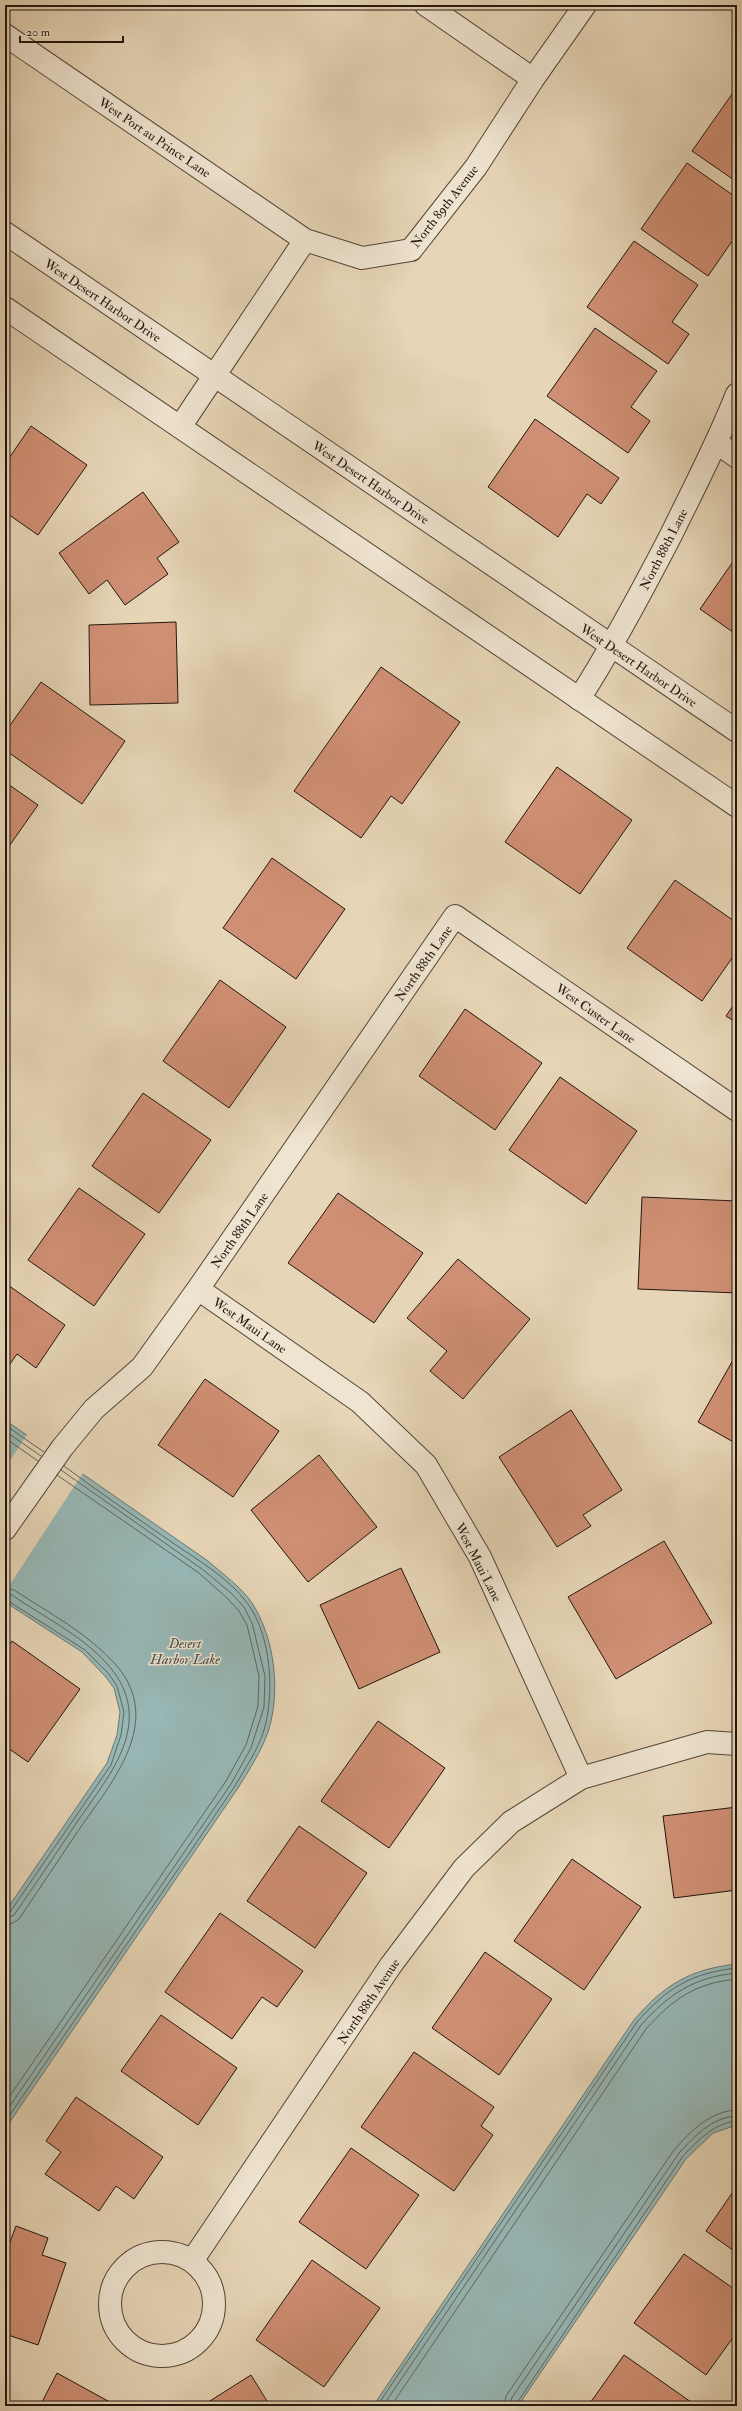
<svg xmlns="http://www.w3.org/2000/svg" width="742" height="2411" font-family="'IM FELL Double Pica',serif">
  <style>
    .water { fill: #97b7b5; stroke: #687773 }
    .pier { fill: #e6d5b6 }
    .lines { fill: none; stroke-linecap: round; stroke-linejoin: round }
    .shore { stroke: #5c6662; stroke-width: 1 }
    .building { fill: #cf8f74; stroke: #22160f }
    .minor-casing { stroke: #534639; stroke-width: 24 }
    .tertiary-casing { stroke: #534639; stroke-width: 24 }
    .minor { stroke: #efe4d0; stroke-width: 22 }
    .tertiary { stroke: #efe4d0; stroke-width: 22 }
    .labels { text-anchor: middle; stroke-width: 3; stroke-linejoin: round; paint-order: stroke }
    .street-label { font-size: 13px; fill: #22160f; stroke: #efe4d0 }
    .water-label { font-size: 14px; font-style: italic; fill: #4b4e49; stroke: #efe4d0 }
  </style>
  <rect width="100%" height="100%" fill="#e6d5b6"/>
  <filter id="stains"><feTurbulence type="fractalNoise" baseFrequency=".005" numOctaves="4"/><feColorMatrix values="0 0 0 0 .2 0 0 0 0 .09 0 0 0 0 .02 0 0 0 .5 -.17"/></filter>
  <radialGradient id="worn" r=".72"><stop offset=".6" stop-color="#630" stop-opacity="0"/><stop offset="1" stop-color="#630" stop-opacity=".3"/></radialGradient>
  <!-- water -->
  <path class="water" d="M5,1420L208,1561C223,1574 241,1587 252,1603C275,1639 281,1692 268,1732C261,1752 249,1770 238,1788L5,2129V1912L107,1763L117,1735L120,1712L114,1688L105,1676L82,1652L5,1602Z
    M737,1964V2125L713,2133L686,2159L518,2406H373L634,2020C664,1985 690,1969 737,1964Z"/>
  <!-- pier -->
  <path class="pier" d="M28,1433L83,1473L5,1592V1468Z"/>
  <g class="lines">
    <!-- shore -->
    <path class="shore" d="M5,1425L44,1452
      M5,1431L41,1456
      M5,1438L38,1461
      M5,1588L14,1590C49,1613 89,1634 116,1665C165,1721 112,1782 80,1828C60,1858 39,1889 19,1919L13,1923L5,1925
      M5,1594L12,1595C45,1618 88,1638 113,1671C155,1727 106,1779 75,1825C55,1855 35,1885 14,1915L5,1919
      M5,1599L85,1650L108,1673L117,1686L124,1712L121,1735L111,1765L10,1912L5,1914
      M5,2103L226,1781L246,1745L258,1706L259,1676L247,1625L239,1611L227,1598L199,1573L57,1475
      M5,2113L231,1784L251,1748L264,1707L265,1676L252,1623L244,1607L231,1593L202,1569L61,1470
      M5,2122L235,1786C245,1768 258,1750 264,1730C275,1693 271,1636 248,1604C229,1578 199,1561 173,1543C137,1518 100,1493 64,1466
      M377,2406L637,2022C667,1988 691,1973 737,1968
      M383,2406L641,2025C669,1994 694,1977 737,1973
      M391,2406L646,2029C673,1999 695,1983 737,1979
      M504,2406L506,2396L674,2150C691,2131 710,2111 737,2110
      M510,2406L511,2399L679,2153C695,2136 712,2117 737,2116
      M515,2406L683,2156C698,2141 713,2123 737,2121"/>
  </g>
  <!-- building -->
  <path class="building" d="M737,87V182L692,151Z
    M687,163L737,198V234L708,276L641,229Z
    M634,241L698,285L672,322L689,334L668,364L587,307Z
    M595,328L657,371L631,407L650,421L628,453L547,396Z
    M535,419L619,478L601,504L587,494L558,537L488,487Z
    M31,426L87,465L38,535L5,512V464Z
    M143,492L179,542L157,558L168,574L125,605L107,580L89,594L59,553Z
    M737,556V635L700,609Z
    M176,622L178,703L90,705L89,625Z
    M381,667L460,722L402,804L391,796L361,838L294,791Z
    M41,682L125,741L82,804L5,750V732Z
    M557,767L632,820L580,894L505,842Z
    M5,782L38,805L5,852Z
    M272,858L345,909L296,979L223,928Z
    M675,880L737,923V951L702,1001L627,948Z
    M220,980L286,1027L229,1108L163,1061Z
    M737,1000V1023L726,1016Z
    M465,1009L542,1063L495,1130L419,1076Z
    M560,1077L637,1131L586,1204L509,1150Z
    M143,1093L211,1140L159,1213L92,1166Z
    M79,1188L145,1234L94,1306L28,1260Z
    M338,1193L423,1253L374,1323L288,1263Z
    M642,1197L737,1201V1293L638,1289Z
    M458,1259L530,1319L463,1399L430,1371L447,1351L407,1318Z
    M5,1283L65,1325L36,1368L17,1354L5,1371Z
    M737,1353V1444L698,1422Z
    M205,1379L279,1431L233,1497L158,1445Z
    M571,1410L622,1490L583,1515L591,1526L557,1547L499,1457Z
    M319,1455L377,1527L308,1582L251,1510Z
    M664,1541L712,1623L616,1679L568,1597Z
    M401,1568L440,1652L359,1689L320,1605Z
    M12,1641L80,1689L28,1762L5,1746V1650Z
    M378,1721L445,1768L389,1848L321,1801Z
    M5,1792L9,1794L5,1800Z
    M737,1807V1890L674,1898L663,1816Z
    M299,1826L367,1873L315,1948L247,1901Z
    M572,1859L641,1907L584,1990L514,1941Z
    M220,1913L303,1971L277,2007L262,1997L232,2039L165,1992Z
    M485,1952L552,1999L499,2075L432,2028Z
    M161,2015L237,2068L198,2125L121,2071Z
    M414,2052L494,2107L481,2126L493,2135L454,2191L361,2127Z
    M76,2097L163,2157L134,2199L116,2186L99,2211L45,2174L61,2152L46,2141Z
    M351,2148L419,2195L366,2269L299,2222Z
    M737,2186V2253L706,2231Z
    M16,2226L48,2238L42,2255L66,2263L38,2345L5,2334V2250H7Z
    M684,2254L737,2291V2332L706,2375L634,2323Z
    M312,2260L380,2308L324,2387L256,2340Z
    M624,2355L691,2402L688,2406H588Z
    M57,2373L117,2406H40Z
    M251,2375L270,2406H202Z"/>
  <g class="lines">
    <defs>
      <path id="minor" d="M426,5L533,79
        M5,35L305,240L362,258L411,250L476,167L533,79L585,5
        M180,427L305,240
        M717,443L737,457
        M579,699C613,646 642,591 671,535C694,488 718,442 737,394
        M198,1289L360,1402L426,1465L480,1557L581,1778L707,1742L737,1744
        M5,1529L62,1448L94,1409L142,1367L198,1289L455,916L737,1110
        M110 2304a52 52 0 1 1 104 0a52 52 0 1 1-104 0Z
        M192,2261L391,1965L464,1868L511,1822L581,1778"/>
      <path id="tertiary" d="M5,233L737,731
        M5,308L737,806"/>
    </defs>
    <!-- minor casing -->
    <use href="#minor" class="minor-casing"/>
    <!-- tertiary casing -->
    <use href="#tertiary" class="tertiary-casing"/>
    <!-- minor -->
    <use href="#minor" class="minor"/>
    <!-- tertiary -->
    <use href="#tertiary" class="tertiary"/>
  </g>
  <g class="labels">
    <!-- street labels -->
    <g class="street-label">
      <text transform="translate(155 137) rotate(34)" y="5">West Port au Prince Lane</text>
      <text transform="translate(444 206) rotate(-52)" y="5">North 89th Avenue</text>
      <text transform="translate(103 300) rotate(34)" y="5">West Desert Harbor Drive</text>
      <text transform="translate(371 482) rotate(34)" y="5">West Desert Harbor Drive</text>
      <text transform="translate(663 549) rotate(-63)" y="5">North 88th Lane</text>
      <text transform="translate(639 665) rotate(34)" y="5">West Desert Harbor Drive</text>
      <text transform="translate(423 963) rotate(-55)" y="5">North 88th Lane</text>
      <text transform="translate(596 1013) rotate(35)" y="5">West Custer Lane</text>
      <text transform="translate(239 1230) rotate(-55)" y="5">North 88th Lane</text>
      <text transform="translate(250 1325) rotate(35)" y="5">West Maui Lane</text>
      <text transform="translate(479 1562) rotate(63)" y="5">West Maui Lane</text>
      <text transform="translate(368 2001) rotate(-56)" y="5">North 88th Avenue</text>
    </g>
    <!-- water labels -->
    <g class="water-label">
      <text x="185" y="1648">Desert<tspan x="185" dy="16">Harbor Lake</tspan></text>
    </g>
  </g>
  <!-- margin -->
  <rect width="742" height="2411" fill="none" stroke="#e6d5b6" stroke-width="20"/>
  <rect x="6" y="6" width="730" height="2399" fill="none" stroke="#22160f" stroke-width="2"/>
  <rect x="10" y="10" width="722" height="2391" fill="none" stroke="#22160f"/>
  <!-- scale -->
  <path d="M20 36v6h103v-6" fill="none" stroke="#22160f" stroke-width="2"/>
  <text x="26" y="36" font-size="12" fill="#22160f" stroke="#efe4d0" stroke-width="3" paint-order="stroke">20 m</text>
  <rect width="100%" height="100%" filter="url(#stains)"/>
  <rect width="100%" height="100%" fill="url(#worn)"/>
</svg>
